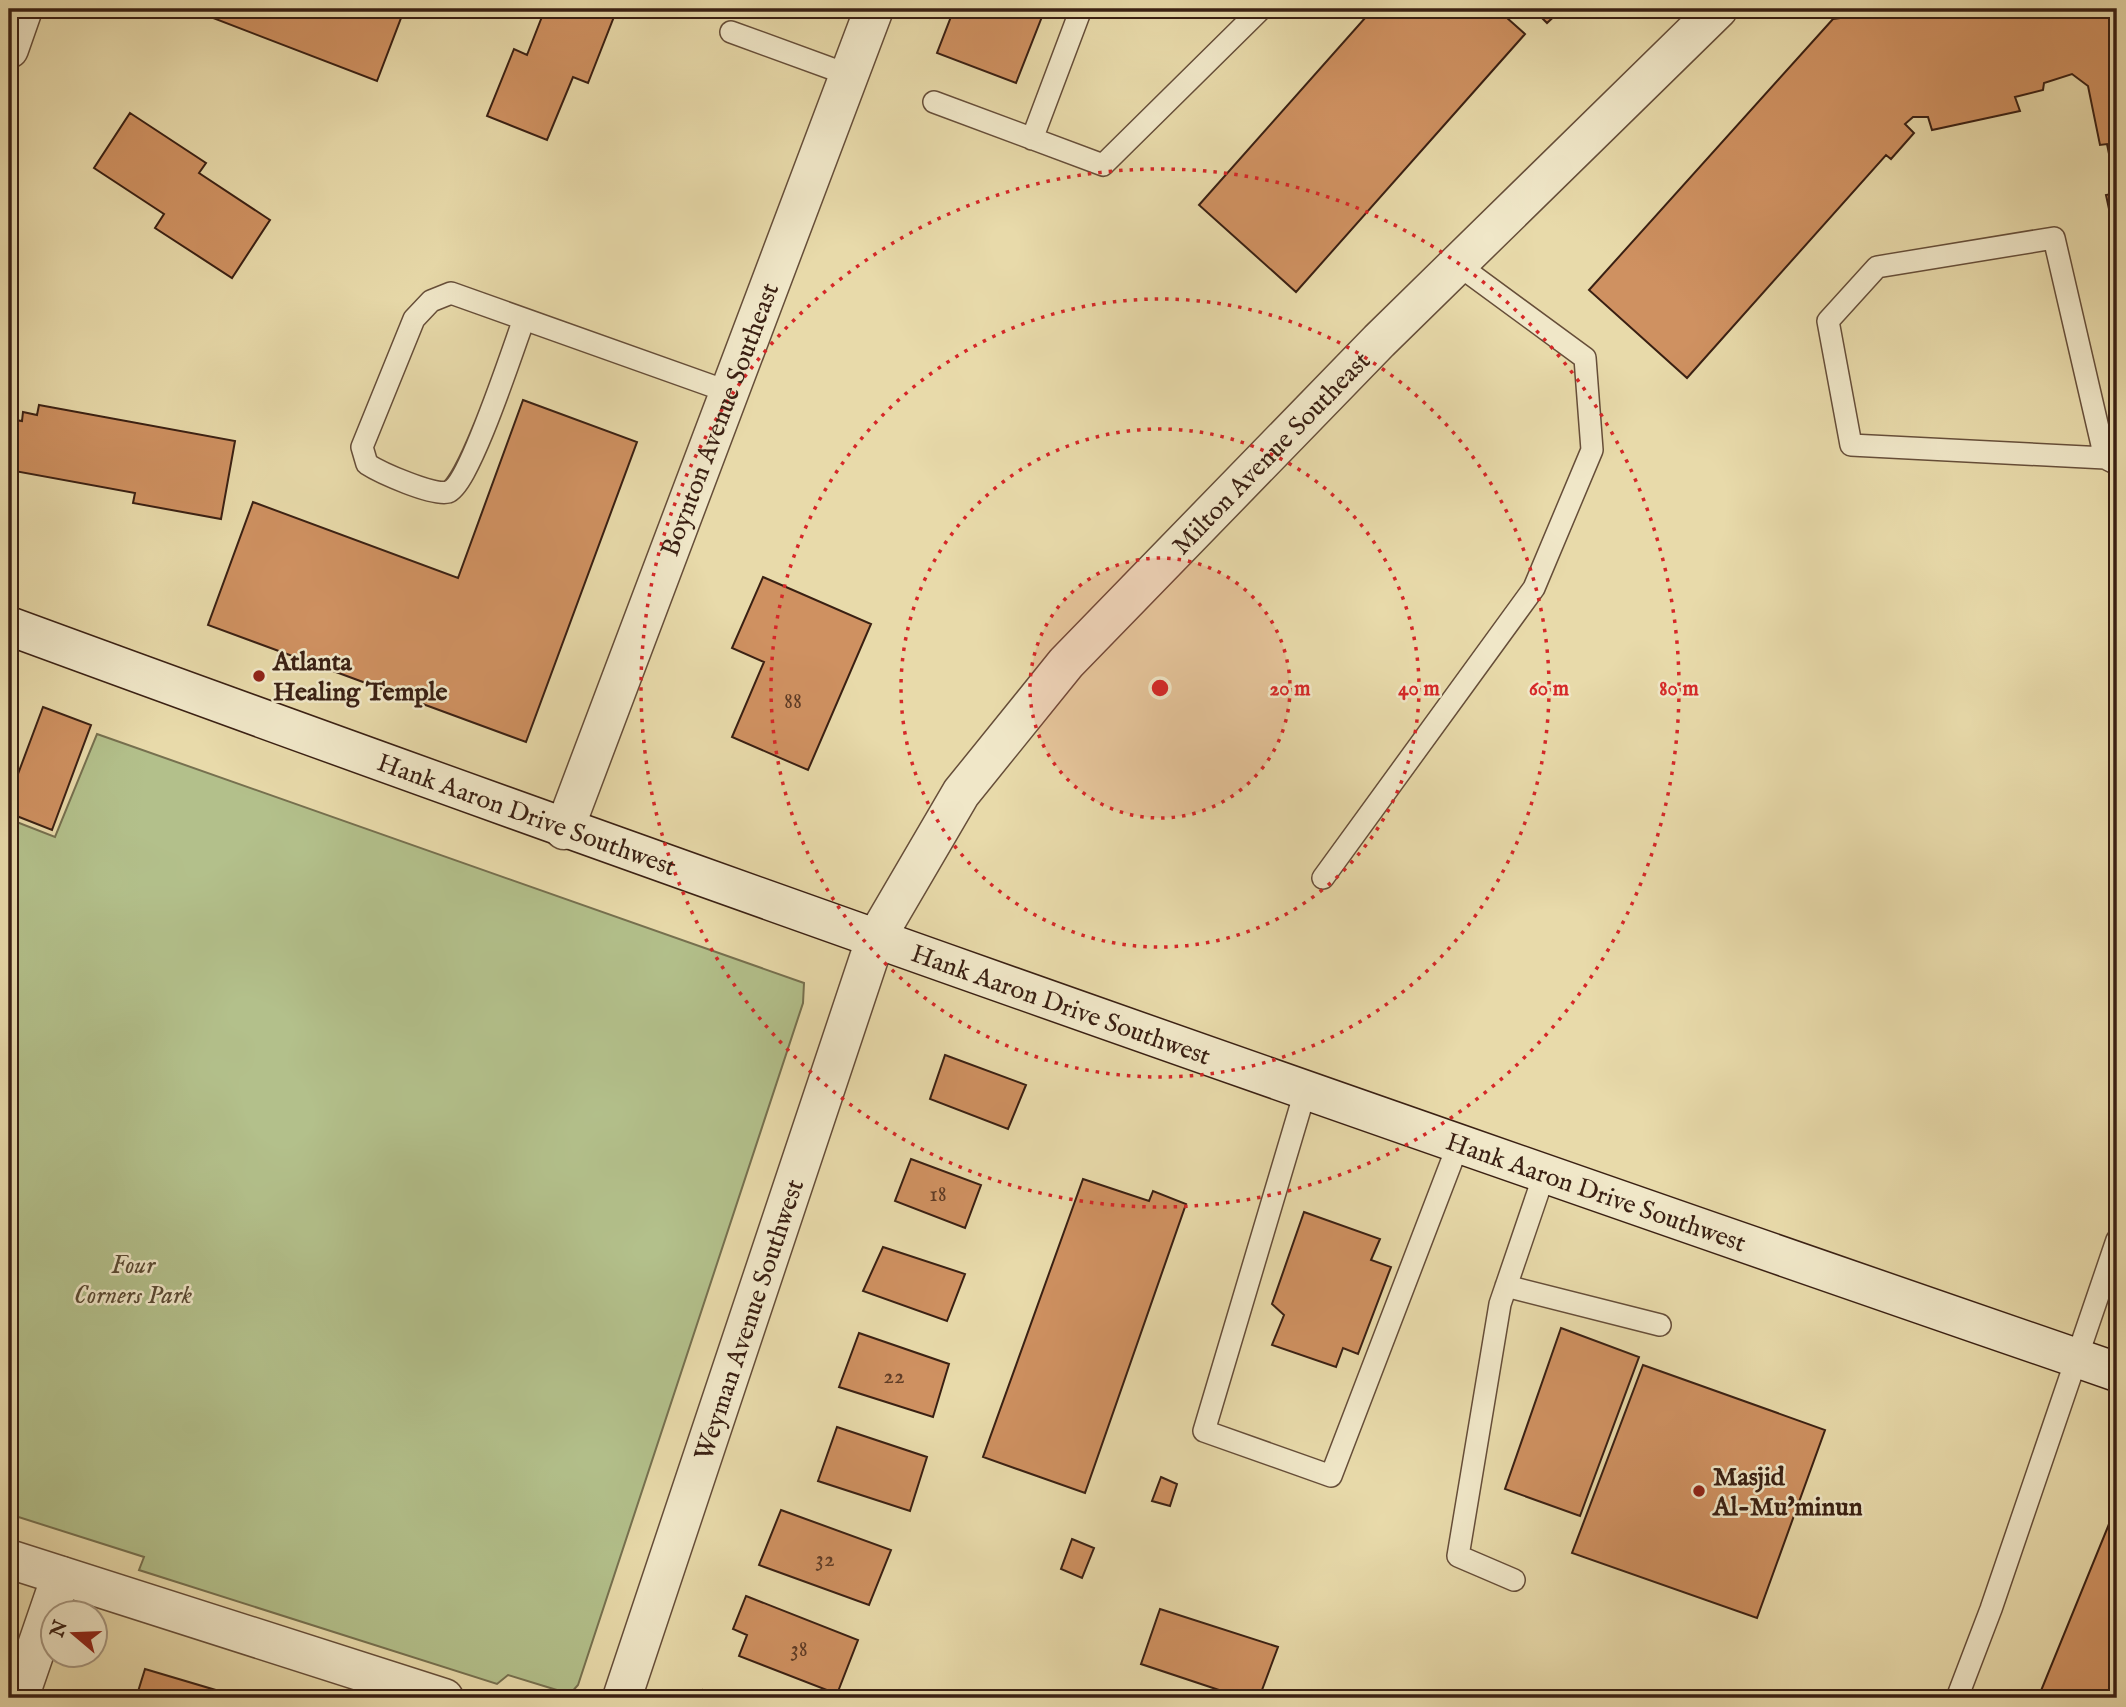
<svg xmlns="http://www.w3.org/2000/svg" width="2126" height="1707" font-family="'IM FELL English',serif">
  <style>
    .green { fill: #b3c08b; stroke: #76704f; stroke-width: 2 }
    .building { fill: #cf9161; stroke: #3a2013; stroke-width: 2 }
    .lines { fill: none; stroke-linecap: round; stroke-linejoin: round }
    .service-casing { stroke: #664e39; stroke-width: 24 }
    .minor-casing { stroke: #664e39; stroke-width: 41 }
    .tertiary-casing { stroke: #664e39; stroke-width: 41 }
    .secondary-casing { stroke: #3a2013; stroke-width: 41 }
    .service { stroke: #f0e7c8; stroke-width: 21 }
    .minor { stroke: #f0e7c8; stroke-width: 38 }
    .tertiary { stroke: #f0e7c8; stroke-width: 38 }
    .secondary { stroke: #f0e7c8; stroke-width: 38 }
    .ring { fill: none; stroke: #d62828; stroke-width: 3.5; stroke-dasharray: 3.5 7 }
    .poi-dot { fill: #8f2418; stroke: #f0e7c8; stroke-width: 2.5 }
    .labels { text-anchor: middle; stroke-width: 5; stroke-linejoin: round; paint-order: stroke }
    .number-label { font-size: 23px; fill: #5f3c26 }
    .street-label { font-size: 26px; fill: #3a2013; stroke: #f0e7c8 }
    .poi-label { font-size: 26px; font-weight: bold; fill: #3a2013; stroke: #f0e7c8; text-anchor: start }
    .park-label { font-size: 26px; font-style: italic; fill: #584831; stroke: #f0e7c8 }
    .centre { fill: #d62828; stroke: #f0e7c8; stroke-width: 3.5 }
    .ring-label { font-size: 21px; text-anchor: middle; font-weight: bold; fill: #d62828; stroke: #f0e7c8; stroke-width: 5; stroke-linejoin: round; paint-order: stroke }
  </style>
  <rect width="100%" height="100%" fill="#e8daaa"/>
  <filter id="stains"><feTurbulence type="fractalNoise" baseFrequency=".00286" numOctaves="4"/><feColorMatrix values="0 0 0 0 .2 0 0 0 0 .09 0 0 0 0 .02 0 0 0 .5 -.17"/></filter>
  <radialGradient id="worn" r=".72"><stop offset=".6" stop-color="#630" stop-opacity="0"/><stop offset="1" stop-color="#630" stop-opacity=".3"/></radialGradient>
  <!-- green -->
  <path class="green" d="M97,734L804,983L803,1003L578,1685L570,1694L508,1675L497,1684L139,1570L144,1557L9,1514V819L55,837Z"/>
  <!-- building -->
  <path class="building" d="M217,9H376L401,18L377,81L213,18Z
    M545,9H617L588,83L573,77L547,140L487,116L514,49L527,55Z
    M954,9H1045L1016,83L937,53Z
    M1373,9H1497L1525,34L1296,292L1199,205Z
    M1533,9H1562L1547,23Z
    M1848,9H2117V246L2106,195L2117,193L2107,144L2100,145L2088,86L2072,74L2044,83L2043,90L2015,97L2020,111L1932,130L1928,117H1913L1905,124L1914,133L1891,159L1886,155L1687,378L1589,290L1833,19L1840,18Z
    M130,113L206,163L199,173L270,220L232,278L155,228L164,214L94,168Z
    M523,400L637,442L526,742L208,625L253,502L458,578Z
    M39,405L235,441L221,519L133,503L135,493L9,470V419L22,421L23,412L37,415Z
    M763,577L871,624L808,770L732,737L764,662L732,648Z
    M43,707L91,725L52,830L9,813V798Z
    M945,1055L1026,1085L1008,1129L930,1099Z
    M911,1159L981,1185L965,1228L895,1201Z
    M1083,1179L1149,1201L1153,1191L1186,1204L1085,1493L983,1457Z
    M1304,1212L1380,1239L1371,1260L1391,1267L1358,1354L1343,1348L1336,1367L1272,1345L1284,1315L1272,1304Z
    M883,1247L965,1274L947,1321L863,1291Z
    M1561,1328L1639,1357L1580,1516L1505,1489Z
    M859,1333L949,1364L933,1417L839,1387Z
    M1643,1365L1825,1430L1757,1618L1572,1553Z
    M837,1427L927,1457L910,1511L818,1481Z
    M1161,1477L1177,1484L1170,1506L1152,1501Z
    M781,1510L891,1550L869,1605L759,1565Z
    M2109,1524L2117,1528V1698H2038Z
    M1072,1539L1094,1548L1082,1578L1061,1569Z
    M746,1596L858,1640L837,1694L739,1656L747,1635L733,1629Z
    M1160,1609L1278,1647L1259,1698H1243L1141,1664Z
    M145,1669L219,1691L216,1698H136Z
    M703,1690L726,1698H700Z"/>
  <g class="lines">
    <defs>
      <path id="service" d="M731,32L849,75
        M934,102L1103,165L1261,9
        M1032,139L1081,9
        M524,319C514,346 469,485 448,492C433,496 381,473 367,464L362,447L414,319L431,301L451,293L729,392
        M2105,458L1851,445L1828,321L1877,267L2054,238L2105,458L2117,464
        M1323,878L1534,588L1592,450L1585,358L1457,264
        M1305,1092L1204,1431L1331,1476L1458,1145
        M1506,1286L1660,1325
        M1514,1580L1458,1556L1500,1304L1544,1175
        M1957,1698L1991,1609L2117,1240"/>
      <g id="minor">
        <path d="M9,49L23,9"/>
        <path id="s1" d="M564,830L874,9"/>
        <path d="M9,1559L444,1698"/>
        <path d="M19,1698L61,1576"/>
      </g>
      <g id="tertiary">
        <path id="s2" d="M622,1698L875,940L961,793L1066,663L1379,341L1718,9"/>
      </g>
      <g id="secondary">
        <path id="s3" d="M9,626C709,883 1412,1129 2117,1372"/>
      </g>
    </defs>
    <!-- service casing -->
    <use href="#service" class="service-casing"/>
    <!-- minor casing -->
    <use href="#minor" class="minor-casing"/>
    <!-- tertiary casing -->
    <use href="#tertiary" class="tertiary-casing"/>
    <!-- secondary casing -->
    <use href="#secondary" class="secondary-casing"/>
    <!-- service -->
    <use href="#service" class="service"/>
    <!-- minor -->
    <use href="#minor" class="minor"/>
    <!-- tertiary -->
    <use href="#tertiary" class="tertiary"/>
    <!-- secondary -->
    <use href="#secondary" class="secondary"/>
  </g>
  <!-- distance rings -->
  <circle cx="1160" cy="688" r="130" fill="#d62828" fill-opacity=".12"/>
  <g class="ring">
    <circle cx="1160" cy="688" r="130"/>
    <circle cx="1160" cy="688" r="259"/>
    <circle cx="1160" cy="688" r="389"/>
    <circle cx="1160" cy="688" r="519"/>
  </g>
  <!-- markers -->
  <g class="poi-dot">
    <circle cx="259" cy="676" r="7"/>
    <circle cx="1699" cy="1491" r="7"/>
  </g>
  <g class="labels">
    <!-- number labels -->
    <g class="number-label">
      <text x="793" y="708">88</text>
      <text x="938" y="1201">18</text>
      <text x="894" y="1383">22</text>
      <text x="825" y="1566">32</text>
      <text x="799" y="1656">38</text>
    </g>
    <!-- street labels -->
    <g class="street-label">
      <text dy="9" stroke="none"><textPath href="#s1" startOffset="439">Boynton Avenue Southeast</textPath></text>
      <text dy="9" stroke="none"><textPath href="#s2" startOffset="1430">Milton Avenue Southeast</textPath></text>
      <text dy="9" stroke="none"><textPath href="#s3" startOffset="551">Hank Aaron Drive Southwest</textPath></text>
      <text dy="9" stroke="none"><textPath href="#s3" startOffset="1118">Hank Aaron Drive Southwest</textPath></text>
      <text dy="9" stroke="none"><textPath href="#s3" startOffset="1685">Hank Aaron Drive Southwest</textPath></text>
      <text dy="9" stroke="none"><textPath href="#s2" startOffset="399">Weyman Avenue Southwest</textPath></text>
    </g>
    <!-- poi labels -->
    <g class="poi-label">
      <text x="273" y="670">Atlanta<tspan x="273" dy="30">Healing Temple</tspan></text>
      <text x="1713" y="1485">Masjid<tspan x="1713" dy="30">Al-Mu'minun</tspan></text>
    </g>
    <!-- park labels -->
    <g class="park-label">
      <text x="133" y="1273">Four<tspan x="133" dy="30">Corners Park</tspan></text>
    </g>
  </g>
  <circle cx="1160" cy="688" r="10" class="centre"/>
  <g class="ring-label">
    <text x="1290" y="695">20 m</text>
    <text x="1419" y="695">40 m</text>
    <text x="1549" y="695">60 m</text>
    <text x="1679" y="695">80 m</text>
  </g>
  <!-- margin -->
  <rect width="2126" height="1707" fill="none" stroke="#e8daaa" stroke-width="35"/>
  <rect x="10" y="10" width="2105" height="1686" fill="none" stroke="#3a2013" stroke-width="3.5"/>
  <rect x="18" y="18" width="2091" height="1672" fill="none" stroke="#3a2013" stroke-width="2"/>
  <!-- north arrow -->
  <g transform="translate(74 1634) rotate(289)"><circle r="33" fill="#f0e7c8" stroke="#a79780" stroke-width="2"/>
  <path d="M0-5L12 26L0 18L-12 26Z" fill="#8f2418"/>
  <text y="-10" font-size="19" font-weight="bold" text-anchor="middle" fill="#3a2013">N</text>
  </g>
  <rect width="100%" height="100%" filter="url(#stains)"/>
  <rect width="100%" height="100%" fill="url(#worn)"/>
</svg>
